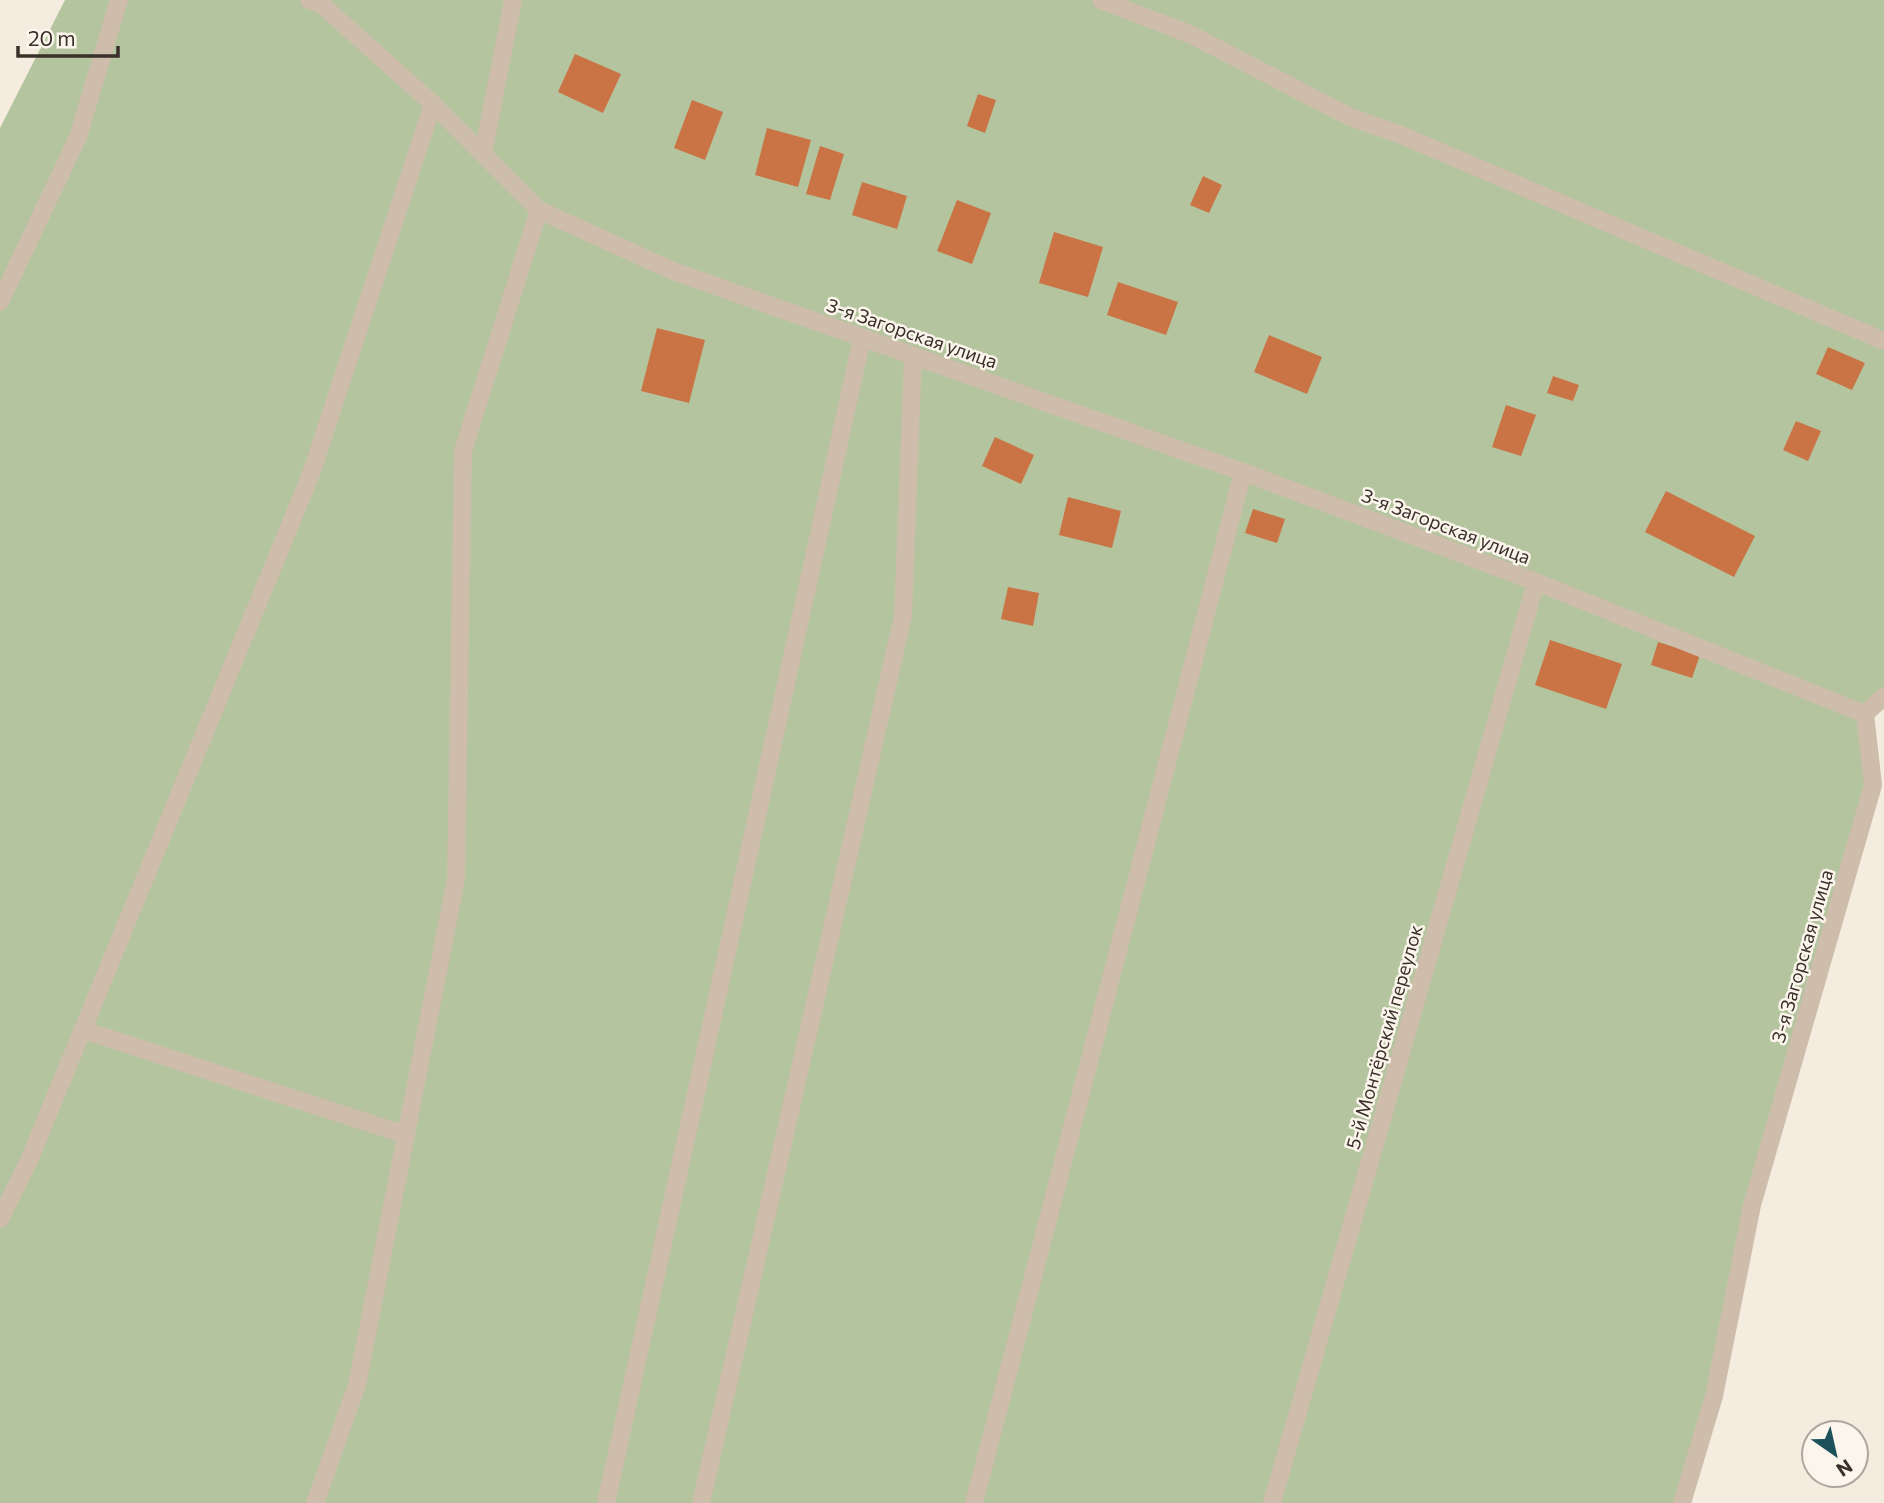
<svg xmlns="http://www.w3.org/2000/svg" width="1884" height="1503" font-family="Commissioner,sans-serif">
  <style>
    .green { fill: #b3c49e }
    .building { fill: #ca7446 }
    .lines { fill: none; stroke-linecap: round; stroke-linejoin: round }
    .service { stroke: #cdbdaa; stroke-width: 18 }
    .minor { stroke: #cdbdaa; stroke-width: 18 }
    .labels { text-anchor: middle; stroke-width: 5; stroke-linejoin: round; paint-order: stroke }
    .street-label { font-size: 19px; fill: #3a302a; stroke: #fbf5ec }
  </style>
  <rect width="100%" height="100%" fill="#f4ecdf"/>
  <!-- green -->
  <path class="green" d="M65,0H1884V696L1865,714L1873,785L1752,1205L1682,1503H0V128Z"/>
  <!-- building -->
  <path class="building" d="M575,54L621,74L603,113L558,92Z
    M978,94L996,100L985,133L967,126Z
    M692,100L723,112L705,160L674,148Z
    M767,128L811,140L798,187L755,175Z
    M820,146L844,154L830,200L806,194Z
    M1203,176L1222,185L1209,213L1190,205Z
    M862,182L907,196L897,229L852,215Z
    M957,200L991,213L972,264L937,251Z
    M1054,232L1103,247L1088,297L1039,283Z
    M1118,282L1178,302L1166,335L1107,315Z
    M657,328L705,340L689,403L641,391Z
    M1269,335L1322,357L1307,394L1254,372Z
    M1828,347L1865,363L1852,390L1816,374Z
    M1553,376L1579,385L1573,401L1547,393Z
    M1506,405L1536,415L1521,456L1492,447Z
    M1796,421L1821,431L1808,461L1783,450Z
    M995,437L1034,455L1021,484L982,466Z
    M1666,491L1755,536L1734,577L1645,532Z
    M1068,497L1121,511L1112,548L1059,535Z
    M1253,509L1285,519L1277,543L1245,533Z
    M1008,587L1039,593L1033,626L1001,619Z
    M1550,640L1622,664L1606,709L1535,685Z
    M1658,642L1700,655L1692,678L1651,665Z"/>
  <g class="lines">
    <!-- service -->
    <path class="service" d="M1101,0L1192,35L1348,116L1401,135L1884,341
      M483,154L513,0
      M83,1030L406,1135
      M0,1219L30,1158L311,474L433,104
      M315,1503L357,1385L456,879L463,451L539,210
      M606,1503L862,338
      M701,1503L903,616L913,356
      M974,1503L1243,472
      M1682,1503L1714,1396L1752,1205L1873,785L1865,714L1884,696"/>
    <!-- minor -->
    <path class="minor" d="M309,0L321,4L433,104L539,210L673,271L1243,472L1536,582L1865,714
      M0,302L78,137L119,0
      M1272,1503L1536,582"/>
  </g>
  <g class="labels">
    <!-- street labels -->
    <g class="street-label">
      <text transform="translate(912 333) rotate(19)" y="7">3-я Загорская улица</text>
      <text transform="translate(1446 526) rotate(21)" y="7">3-я Загорская улица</text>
      <text transform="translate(1802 956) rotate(-74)" y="7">3-я Загорская улица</text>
      <text transform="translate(1384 1037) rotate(-74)" y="7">5-й Монтёрский переулок</text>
    </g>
  </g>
  <!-- north arrow -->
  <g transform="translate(1835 1454) rotate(146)"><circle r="33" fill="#fbf5ec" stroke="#aea69e" stroke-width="2"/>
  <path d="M0-5L12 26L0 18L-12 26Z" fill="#1d525d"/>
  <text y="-10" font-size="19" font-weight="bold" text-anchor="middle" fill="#3a302a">N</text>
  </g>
  <!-- scale -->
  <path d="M18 46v10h100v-10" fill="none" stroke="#3a302a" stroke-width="3.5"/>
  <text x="28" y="46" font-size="21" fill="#3a302a" stroke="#fbf5ec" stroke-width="5" paint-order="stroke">20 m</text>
</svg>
